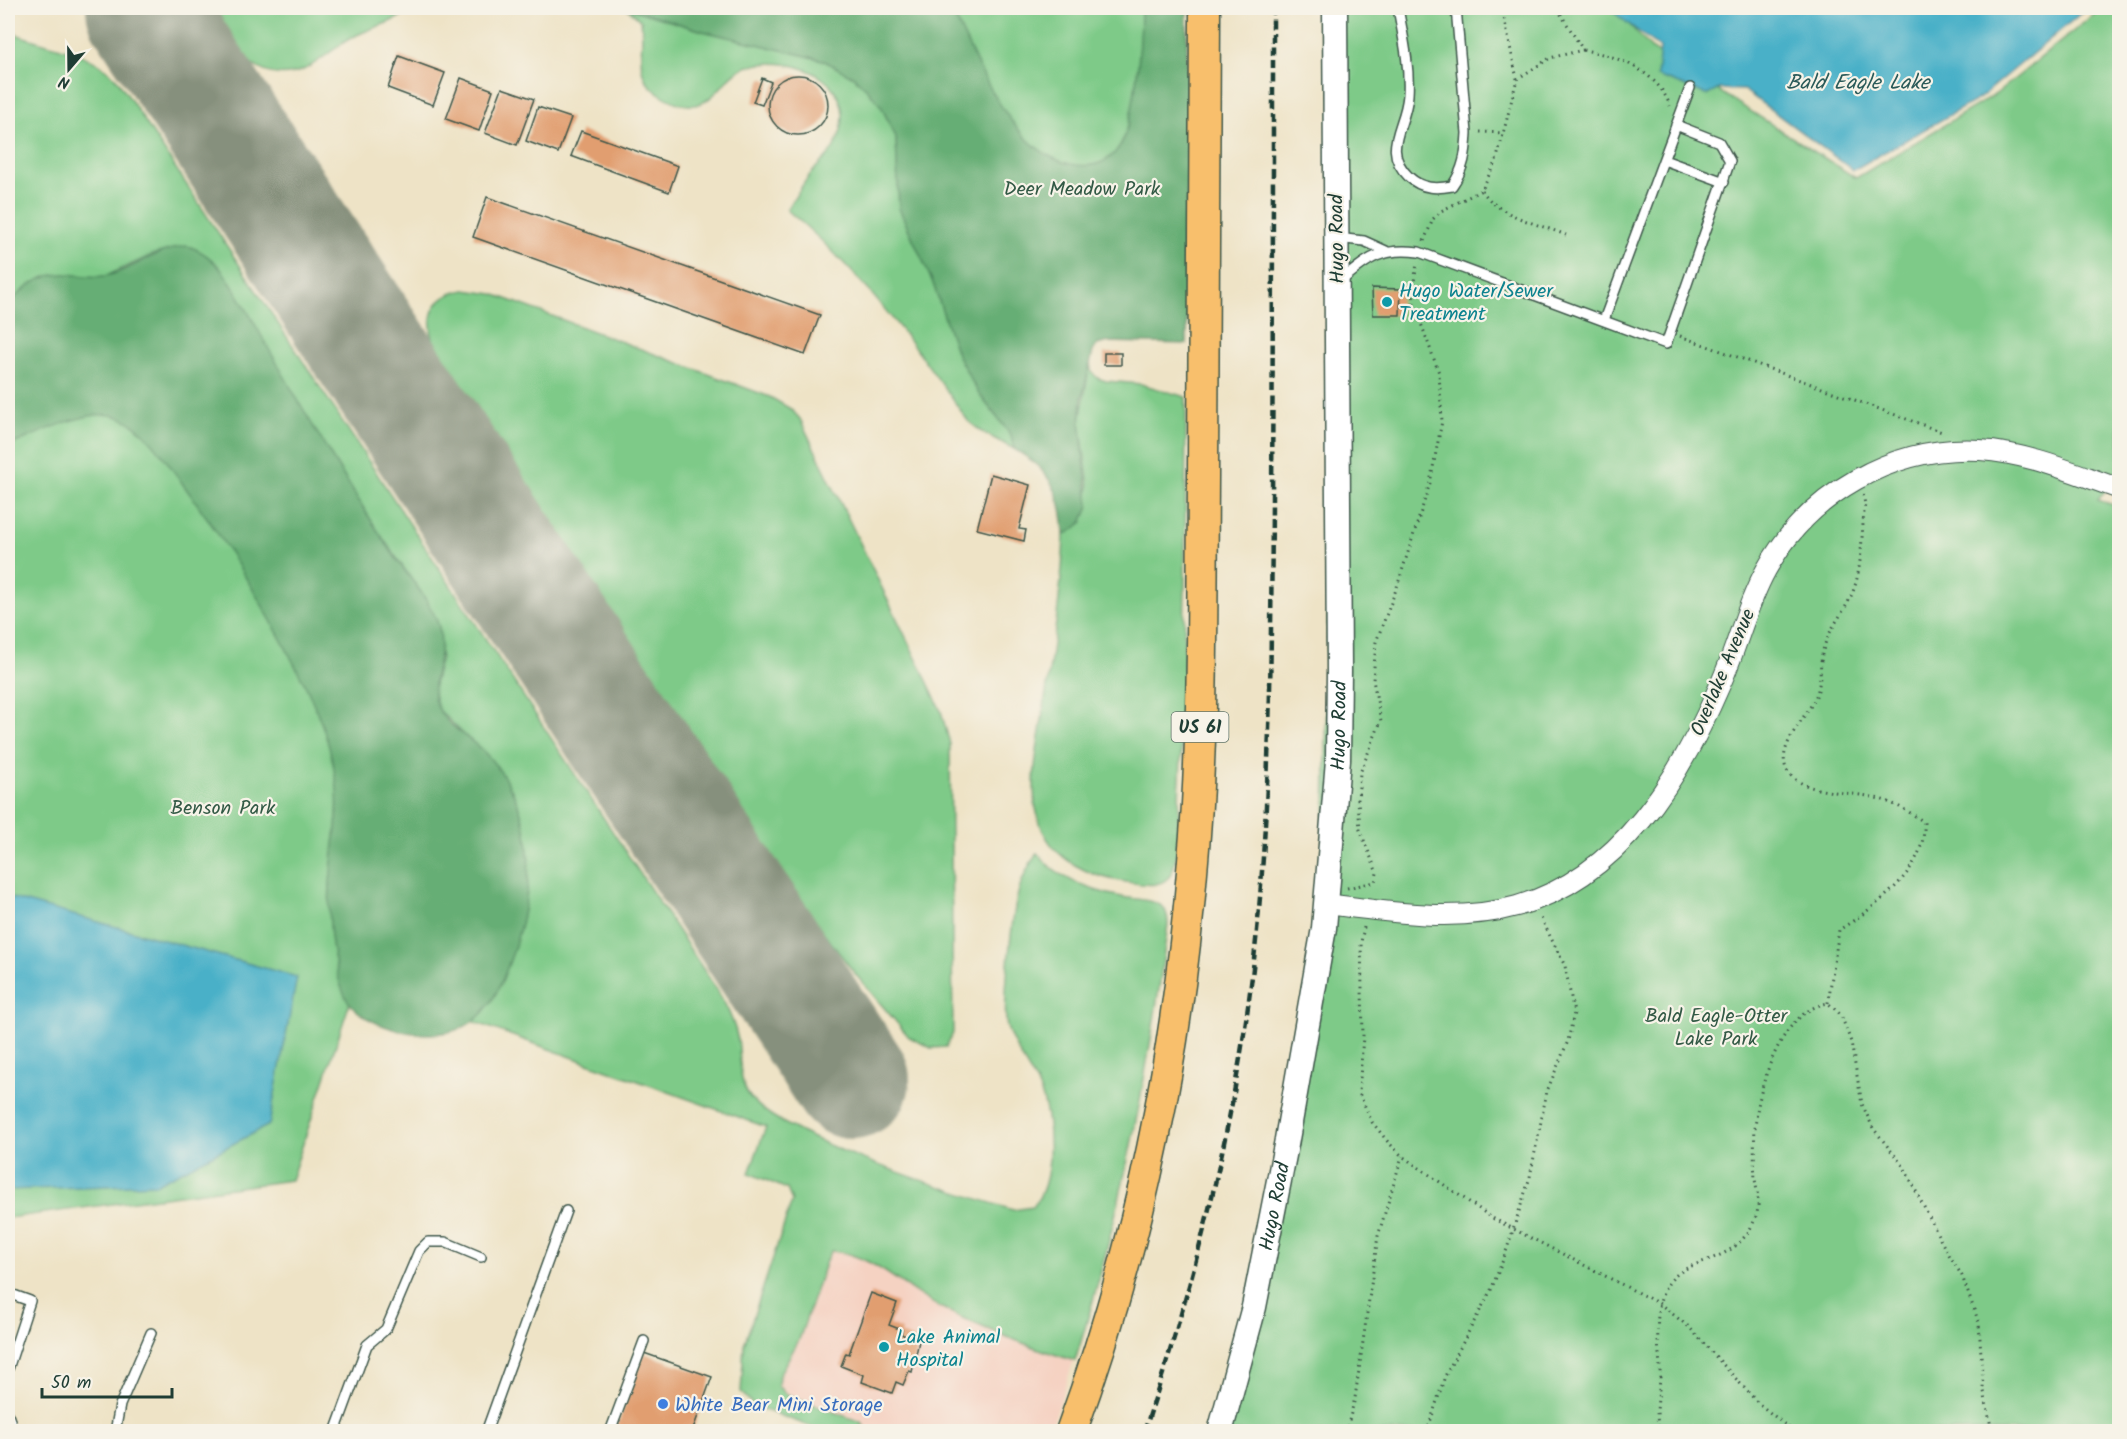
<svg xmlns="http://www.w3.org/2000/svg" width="2127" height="1439" font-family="Kalam,sans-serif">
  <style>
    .built { fill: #f5d2c2 }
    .green { fill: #7eca88; stroke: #4e845e; stroke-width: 1.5; fill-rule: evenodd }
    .forest { fill: #66ae74; stroke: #427654; stroke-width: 1.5 }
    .water { fill: #49b0c8; stroke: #34767e; stroke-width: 1.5 }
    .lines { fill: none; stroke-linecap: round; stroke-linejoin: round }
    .runway { stroke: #86907d; stroke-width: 118 }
    .building { fill: #e19e6f }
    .service-casing { stroke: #3e564a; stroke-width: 12 }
    .minor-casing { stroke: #3e564a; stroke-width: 22 }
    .tertiary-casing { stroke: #3e564a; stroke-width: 27 }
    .primary-casing { stroke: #3e564a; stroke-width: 33 }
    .path { stroke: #3e564a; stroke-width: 3; stroke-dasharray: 1.5 4.5; stroke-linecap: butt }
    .service { stroke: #fff; stroke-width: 9 }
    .minor { stroke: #fff; stroke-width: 20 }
    .tertiary { stroke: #fff; stroke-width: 24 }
    .primary { stroke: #f8bf6c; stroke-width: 30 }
    .rail { stroke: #1f3d34; stroke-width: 4.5; stroke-dasharray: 9 4.5; stroke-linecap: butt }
    .culture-dot { fill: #0f9aa8; stroke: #f7f3e8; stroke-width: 2 }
    .shop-dot { fill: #3f7fe0; stroke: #f7f3e8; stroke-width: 2 }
    .labels { text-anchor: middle; stroke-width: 4.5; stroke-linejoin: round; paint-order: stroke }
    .shield { fill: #f7f3e8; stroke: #60746a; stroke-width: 1.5 }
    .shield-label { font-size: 18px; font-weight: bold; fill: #1f3d34 }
    .park-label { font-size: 20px; fill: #325945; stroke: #f7f3e8 }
    .street-label { font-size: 20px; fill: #1f3d34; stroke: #f7f3e8 }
    .culture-label { font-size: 20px; fill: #0d838f; stroke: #f7f3e8; text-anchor: start }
    .shop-label { font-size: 20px; fill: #366cbe; stroke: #f7f3e8; text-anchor: start }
    .water-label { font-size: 21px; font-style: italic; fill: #2a5a59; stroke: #f7f3e8 }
  </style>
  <rect width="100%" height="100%" fill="#f7f3e8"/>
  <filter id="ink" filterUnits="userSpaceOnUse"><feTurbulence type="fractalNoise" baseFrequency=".0167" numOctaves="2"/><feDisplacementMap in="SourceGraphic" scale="12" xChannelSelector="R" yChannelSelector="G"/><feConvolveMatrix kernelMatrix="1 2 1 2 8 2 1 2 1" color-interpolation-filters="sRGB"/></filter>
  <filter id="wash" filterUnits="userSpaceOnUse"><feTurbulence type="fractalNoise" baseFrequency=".008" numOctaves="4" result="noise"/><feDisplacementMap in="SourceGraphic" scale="24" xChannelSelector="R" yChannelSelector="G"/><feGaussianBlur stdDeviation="1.35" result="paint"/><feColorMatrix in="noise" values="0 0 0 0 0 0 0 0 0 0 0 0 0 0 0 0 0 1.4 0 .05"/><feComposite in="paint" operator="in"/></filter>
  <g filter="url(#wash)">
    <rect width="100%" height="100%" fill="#eee3c6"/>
    <!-- built -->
    <path class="built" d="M830,1149L1098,1288L1050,1431H856L742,1390Z"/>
    <!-- green -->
    <path class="green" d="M210,8H414C395,23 374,26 353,37C335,46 321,62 303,70C255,90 230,41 210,8Z
      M627,8L703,31L823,60L854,77L867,89L881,106L896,137L899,208L933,283L957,354L979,394L1011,435L1014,449L982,432L968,421C914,344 860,270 787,210C794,199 801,187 809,176C817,165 829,157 835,145C866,86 799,53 749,66C726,72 719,100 695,105C682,107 667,99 657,92C631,74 646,47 641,21Z
      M732,8H1187V341L977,97Z
      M1335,8H1614L1651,48L1856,178L1996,94L2102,8H2119L2120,472L2098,500L2120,507L2119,1431L1220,1432L1324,928Z
      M8,31C44,47 93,49 119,82L715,987C726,1004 734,1020 738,1040C741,1058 738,1078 748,1094C774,1137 959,1193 1013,1210L1032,1207C1056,1183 1052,1117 1039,1088C1029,1068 1014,1049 1007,1027C1002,1006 1012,913 1019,890C1023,876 1029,865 1037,853C1058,879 1090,891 1122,897C1134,899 1148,899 1159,904C1166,908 1168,916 1168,924C1149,1072 1120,1218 1075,1361C1028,1346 982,1329 938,1306C904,1289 871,1253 831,1251L827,1258L799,1340L779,1375L778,1386L786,1394L861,1422L867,1431H823L754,1406L741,1392L744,1345L792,1201L787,1189L749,1173L766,1127L474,1022L477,1019L359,975L291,1180L8,1218ZM187,246L214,261L225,275L312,425L377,530L425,598L441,657L433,689L438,709L497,767L518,806L528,842L108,275L154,254Z
      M465,290L493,294L770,397L791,409L800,419L932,691L941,711L950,744L953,1033L946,1047L931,1048L909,1037L856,975L820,928L442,359C425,329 423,297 465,290Z
      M1090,362L1091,371L1097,378L1106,381L1141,384L1186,397C1185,525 1186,652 1180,779C1178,801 1180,853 1172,872C1164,890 1142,884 1126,882C1091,877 1054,861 1041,826C1026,789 1039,744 1044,706C1052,650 1062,593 1064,535L1083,522L1089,487L1080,422Z"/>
    <!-- forest -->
    <path class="forest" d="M629,8H951C968,45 986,87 1011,120C1027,142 1049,162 1077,165C1092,167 1107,163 1117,150C1136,126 1141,39 1141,8H1187V344L1109,342L1097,345L1093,351L1082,398L1080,422L1089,505C1085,521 1078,528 1064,535C1063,495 1050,469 1014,449L1011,435L979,394L957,354L933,283L899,208L896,137L881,106L867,89L854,77L823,60L703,31Z
      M187,246C202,250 213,259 223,272C242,298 257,329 274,358C299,403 325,447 353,491C367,515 382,537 397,560C411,579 428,599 437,621C449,653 428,676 435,701C443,725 469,736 485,753C543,813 535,894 508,966C496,999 480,1029 442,1033C411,1037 361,1026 345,996C340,986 337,973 335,961C328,929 328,894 332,861C335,834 340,807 336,780C331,745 317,708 301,677C267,610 227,543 182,483C170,466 158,447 143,433C135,425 123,417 111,415C84,410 34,436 8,446V304C28,284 45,270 76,275C89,276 101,278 113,274C140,265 157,249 187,246Z"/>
    <!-- water -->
    <path class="water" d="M1608,8H2087L1980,98L1853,170L1744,90L1719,89L1708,95L1657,76L1660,48Z
      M12,898L297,977L269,1125L157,1184L8,1190V901Z"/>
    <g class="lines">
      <!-- runway -->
      <path class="runway" d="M145,8L851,1080"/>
    </g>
    <g id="blocks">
      <!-- building -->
      <path class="building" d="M399,56L445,73L433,105L388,88Z
        M768 105a30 30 0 1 1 60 0a30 30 0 1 1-60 0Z
        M461,78L493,90L479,131L446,119Z
        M762,78L771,82L762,105L753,102Z
        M502,88L534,99L517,145L485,133Z
        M538,107L571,118L558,153L526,141Z
        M581,131L678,166L669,192L571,156Z
        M487,197L820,315L805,355L473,237Z
        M1372,288L1401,289L1400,315H1373Z
        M1104,353H1121V365H1104Z
        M991,474L1030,485L1019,529L1026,530L1024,541L977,529Z
        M871,1293L897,1303L889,1325L902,1330L901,1334L919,1341L912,1372L909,1371L903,1385L896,1382L892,1393L862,1382L864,1375L841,1366L846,1353L849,1354Z
        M644,1353L712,1377L692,1432H615Z"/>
    </g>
  </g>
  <g filter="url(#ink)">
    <use href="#blocks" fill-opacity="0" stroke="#3e564a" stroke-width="1.5"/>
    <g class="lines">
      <defs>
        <path id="service" d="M1398,8C1403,36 1410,67 1408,95C1406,127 1380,149 1409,177C1422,189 1436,189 1452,186C1464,169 1466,153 1467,133L1456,8
          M1664,160L1724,182
          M1336,238L1364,241L1386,251
          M1341,281C1368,258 1382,247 1419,252L1666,344L1730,161L1719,142L1676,125
          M1604,320L1690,88
          M8,1293L30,1301L8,1369
          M8,1415L14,1432
          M115,1432L120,1405L151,1333
          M335,1432L367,1345L386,1329L419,1251L428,1242H445L481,1257
          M486,1432L566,1211
          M610,1432L644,1341"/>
        <path id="minor" d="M1327,904C1388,912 1457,923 1517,906C1620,877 1680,778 1720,685C1737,648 1746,606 1766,570C1808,494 1893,445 1980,450C2028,453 2074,473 2120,489"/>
        <g id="tertiary">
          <path id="s1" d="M1220,1432L1254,1307L1286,1145L1324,928L1338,760L1339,671L1335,8"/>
        </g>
        <path id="primary" d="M1071,1432C1138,1249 1178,1054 1193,860C1204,733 1202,605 1203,477C1204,321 1204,164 1205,8"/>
      </defs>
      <!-- service casing -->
      <use href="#service" class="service-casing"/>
      <!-- minor casing -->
      <use href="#minor" class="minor-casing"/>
      <!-- tertiary casing -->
      <use href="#tertiary" class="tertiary-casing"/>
      <!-- primary casing -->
      <use href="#primary" class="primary-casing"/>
      <!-- path -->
      <path class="path" d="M1583,50C1616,55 1658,71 1670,106
        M1517,79L1550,58L1583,50L1557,8
        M1480,132L1503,133
        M1482,190C1497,216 1539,224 1566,235
        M1424,241L1433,219L1441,211L1482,190L1497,158L1517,79L1502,8
        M1680,336L1942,432
        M1347,888L1375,882L1377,873L1360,830L1358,800L1360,773L1381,721L1373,680L1376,642L1397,587L1430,483L1442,421L1439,373L1414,304L1413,288L1417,264
        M1364,927L1361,942L1363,1036L1359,1093L1372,1122L1388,1142L1402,1156L1494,1219L1660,1304L1689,1327L1758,1403L1794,1432
        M1828,1003L1839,930C1875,907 1927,871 1924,822C1908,811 1895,803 1876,798C1850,791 1819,795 1796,780C1765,758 1804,721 1814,700C1823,685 1818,664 1824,647C1830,627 1844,613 1852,594C1863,568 1861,532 1865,504L1863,495
        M1346,1432L1355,1398L1378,1236L1402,1156
        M1427,1432L1445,1376L1491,1290L1505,1255L1530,1177L1547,1091L1568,1041L1574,1013L1565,966L1540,916
        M1660,1432C1653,1413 1661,1389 1660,1369C1659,1346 1654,1318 1662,1296C1679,1249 1732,1274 1755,1219C1761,1204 1757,1193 1755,1179C1754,1163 1754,1144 1755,1129C1758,1087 1780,1011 1828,1003L1841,1015L1851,1042L1862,1104L1873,1128L1904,1167L1942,1243L1962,1276L1979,1323L1983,1386L1992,1432"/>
      <!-- service -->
      <use href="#service" class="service"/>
      <!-- minor -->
      <use href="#minor" class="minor"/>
      <!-- tertiary -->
      <use href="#tertiary" class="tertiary"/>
      <!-- primary -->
      <use href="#primary" class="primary"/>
      <!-- rail -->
      <path class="rail" d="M1144,1432C1195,1280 1234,1127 1253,968C1271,812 1271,655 1272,499C1273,335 1273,171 1273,8"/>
    </g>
  </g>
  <!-- markers -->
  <g class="culture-dot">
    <circle cx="1387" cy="302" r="6"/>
    <circle cx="884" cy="1347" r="6"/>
  </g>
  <circle class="shop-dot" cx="663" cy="1404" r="6"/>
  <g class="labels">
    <!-- shield labels -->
    <rect class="shield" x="1171.5" y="712" width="57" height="30" rx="4.5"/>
    <g class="shield-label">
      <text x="1200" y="733">US 61</text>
    </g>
    <!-- park labels -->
    <g class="park-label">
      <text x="1082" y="195">Deer Meadow Park</text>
      <text x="223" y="814">Benson Park</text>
      <text x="1716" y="1022">Bald Eagle-Otter<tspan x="1716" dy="23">Lake Park</tspan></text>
    </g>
    <!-- street labels -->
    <g class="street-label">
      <text transform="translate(1336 239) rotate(-91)" y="7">Hugo Road</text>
      <text transform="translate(1722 672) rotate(-67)" y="7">Overlake Avenue</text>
      <text dy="7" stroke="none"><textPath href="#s1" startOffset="718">Hugo Road</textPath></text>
      <text dy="7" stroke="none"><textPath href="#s1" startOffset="232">Hugo Road</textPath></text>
    </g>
    <!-- culture labels -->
    <g class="culture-label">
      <text x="1399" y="297">Hugo Water/Sewer<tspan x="1399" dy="23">Treatment</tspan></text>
      <text x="896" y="1343">Lake Animal<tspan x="896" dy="23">Hospital</tspan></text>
    </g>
    <!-- shop labels -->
    <g class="shop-label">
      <text x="675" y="1411">White Bear Mini Storage</text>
    </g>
    <!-- water labels -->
    <g class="water-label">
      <text x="1858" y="89">Bald Eagle Lake</text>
    </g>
  </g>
  <!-- margin -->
  <rect width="2127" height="1439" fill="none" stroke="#f7f3e8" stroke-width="30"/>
  <!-- north arrow -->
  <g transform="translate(69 69) rotate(200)" stroke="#f7f3e8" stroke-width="4.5" paint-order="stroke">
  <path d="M0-4.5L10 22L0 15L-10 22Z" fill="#1f3d34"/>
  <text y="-9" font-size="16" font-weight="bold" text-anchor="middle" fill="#1f3d34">N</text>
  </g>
  <!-- scale -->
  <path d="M42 1388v9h130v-9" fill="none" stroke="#1f3d34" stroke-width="3"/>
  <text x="51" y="1388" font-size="18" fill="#1f3d34" stroke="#f7f3e8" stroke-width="4.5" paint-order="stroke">50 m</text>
</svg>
